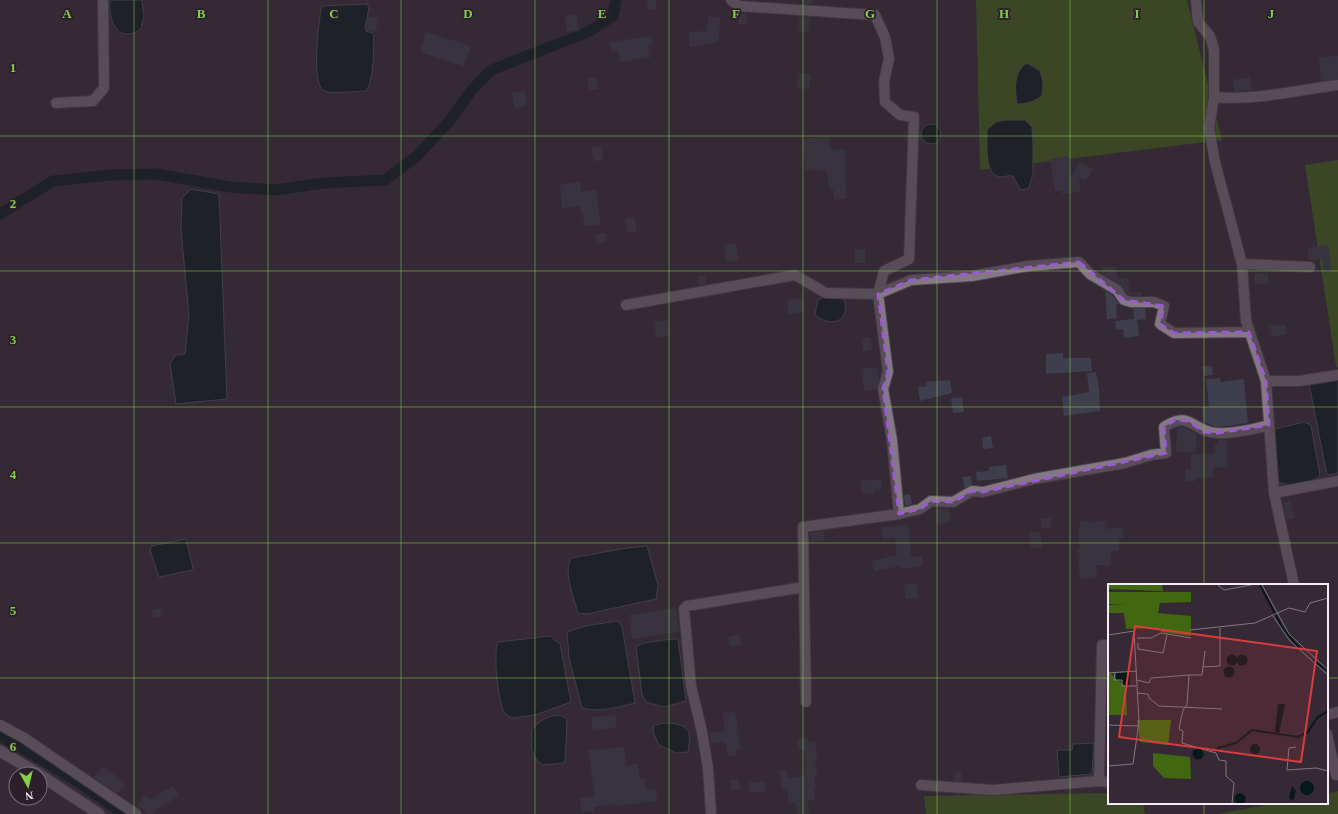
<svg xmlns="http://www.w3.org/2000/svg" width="1338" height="814" font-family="Georgia,serif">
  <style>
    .forest { fill: #416811 }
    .water { fill: #06181a; stroke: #4e585c }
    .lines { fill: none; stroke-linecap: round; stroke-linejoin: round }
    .canal { stroke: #06181a; stroke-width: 11 }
    .building { fill: #3e3e4d }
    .minor-casing { stroke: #4f4651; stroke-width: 12 }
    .tertiary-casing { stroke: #4f4651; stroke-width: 13 }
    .minor { stroke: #847786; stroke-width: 10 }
    .tertiary { stroke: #847786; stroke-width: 11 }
    .marked { fill: none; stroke: #9a5ccd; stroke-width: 3; stroke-dasharray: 8 5; stroke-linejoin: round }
    .grid { fill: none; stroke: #87cf4b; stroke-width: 1; stroke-opacity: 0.55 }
    .inset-river { fill: none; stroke: #06181a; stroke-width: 2 }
    .inset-road { fill: none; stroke: #817782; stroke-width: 1 }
    .view { fill: #d93c3d; fill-opacity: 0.15; stroke: #d93c3d; stroke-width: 2 }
    .inset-edge { fill: none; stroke: #f5edf6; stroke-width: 2 }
    .grid-label { font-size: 13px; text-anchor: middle; font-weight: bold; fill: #87cf4b; stroke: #2a1f2b; stroke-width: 3.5; stroke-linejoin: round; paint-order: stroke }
  </style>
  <rect width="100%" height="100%" fill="#342935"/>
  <!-- forest -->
  <path class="forest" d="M976,0H1187L1222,140L980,170Z
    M1338,160V368L1336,366L1305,165Z
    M1338,791V814H1218L1276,803H1327V794Z
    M1109,793V803H1143L1145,814H926L924,796Z"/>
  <!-- water -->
  <path class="water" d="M110,0H142L144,15L141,29C117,45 108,20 110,0Z
    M367,4L369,8L365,28L366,31L373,33C375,44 373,84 366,91C356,91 330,95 323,90C311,81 319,23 321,9L323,6Z
    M1027,63L1040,71L1043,81L1042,95C1035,102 1026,104 1017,104C1015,89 1013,72 1027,63Z
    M1005,120H1025L1032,127L1033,145V174L1029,188L1023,190L1020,189L1013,176C1009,175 1004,177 1000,177C983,174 988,142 987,130L996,122Z
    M921 134a10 10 0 1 1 20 0a10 10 0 1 1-20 0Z
    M191,189L219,194L227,399L176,404L170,363L176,355L185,354L189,314L181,230L182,198Z
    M839,296L845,302C845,306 846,311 844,315C838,326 821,322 815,314L818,300L824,297Z
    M1338,379V473L1327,475L1309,384Z
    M1304,422L1311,425L1320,475C1314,483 1288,488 1279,482L1278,477L1274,435L1275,429Z
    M186,539L193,568L192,570L159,577L150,550L152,546Z
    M647,546L658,585L656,599L587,614L578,613C574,598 563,573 571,558L627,548Z
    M617,621L622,626L635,703C618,707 599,713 582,708L569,658L567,632L585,626Z
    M550,636L560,644L571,702L535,715L512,718C509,716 506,715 504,712C498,700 493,655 498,642Z
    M672,639H678L686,701L664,707L646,702L642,694L636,647L643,643Z
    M559,715L566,718L567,726L565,760L564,763L543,765C529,755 531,745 532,729C541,720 547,716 559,715Z
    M664,723C688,724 692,728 688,752L676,753L659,745L653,732L654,725Z
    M1094,743L1092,774L1059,777L1057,750H1072L1073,744Z"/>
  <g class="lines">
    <!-- canal -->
    <path class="canal" d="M0,214L53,181L111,175L157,174L230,187L277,190L323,183L385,180L417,156L452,118L470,92L491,70L588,32L613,16L616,0
      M0,736C42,759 85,784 123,814"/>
  </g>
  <!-- building -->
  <path class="building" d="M647,0H656L657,9L648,10Z
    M802,0H813L812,4H802Z
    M746,13L748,24L739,25L738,14Z
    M576,14L579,31L567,32L565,16Z
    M368,16L378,18L376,31L367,30Z
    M708,16L720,17L719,42L702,45V46L689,47V32L707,31Z
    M800,17H810L808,33L797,31Z
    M426,32L471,46L464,66L420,52Z
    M651,36L653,45H649L651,57L620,62L618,51L611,52L610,42Z
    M1338,56V79L1321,81L1319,57Z
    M798,73L811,74L809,89L797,88Z
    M596,77L598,89L589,90L587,79Z
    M1250,77L1252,90L1234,91L1233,80Z
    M525,91L527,106L514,108L512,93Z
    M829,136L831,150L845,149L846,198L834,200L833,189L829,190L827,171L805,170L802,139Z
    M601,146L603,160L594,161L591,148Z
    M1068,156L1071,177L1080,162L1093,169L1086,181L1079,177L1080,192L1062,194V190L1055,191L1050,159Z
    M580,182L581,192L596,190L601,225L584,226L583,214H581L580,206L562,208L560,185Z
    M635,217L637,232L627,233L625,219Z
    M606,233L607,242L597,243L596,234Z
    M736,243L738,260L726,262L724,245Z
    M1328,245L1332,271L1324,273L1322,259L1309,260L1308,248Z
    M865,249V263H855V250Z
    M1116,266L1117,279L1128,278L1130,293L1141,292L1142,296L1128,294L1121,285L1102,274V267Z
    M1268,273L1269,283L1255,284L1254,274Z
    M705,275L706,284L698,286L697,276Z
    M1105,290L1112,295L1119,304H1116L1117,318L1107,319Z
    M802,298L804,312L788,314L787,300Z
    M1133,308H1145L1146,319L1137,320L1139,336L1124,338L1123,329L1116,330L1115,321L1134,319Z
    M668,320L670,336L656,338L654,322Z
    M1280,324V326L1286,325L1287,334L1271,337L1269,326Z
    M862,338H871L872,350L863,351Z
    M1063,353V358H1091L1092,371L1046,374V354Z
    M1203,366H1212L1213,375L1204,376Z
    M877,367L879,379L877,389L864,391L861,369Z
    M1096,372L1100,394L1099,395L1100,411L1064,416L1062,397L1089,392L1087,373Z
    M1220,378L1221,382L1244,379L1248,423L1218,427L1203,422L1202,407H1209L1206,379Z
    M950,380L952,393L920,401L918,387L927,386L926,382Z
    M962,397L964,412L953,413L951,398Z
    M1184,427L1197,434L1196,452H1176L1177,428Z
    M991,436L993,448L983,449L982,438Z
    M1227,439V467L1213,468V477L1195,478V481L1186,482L1185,470L1191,469V454L1215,453V444L1218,443V440Z
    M1006,465L1008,478L977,481L976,472L989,471V467Z
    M971,476L972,485L964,488L963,477Z
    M872,480H881L882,489L874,490L875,493L862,494L860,481Z
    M910,494L912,504L905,506L904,495Z
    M1290,501L1294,518L1286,520L1283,503Z
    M949,508L951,522L937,524L935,510Z
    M1041,518H1051V528H1041Z
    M1081,520L1091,523L1106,520L1107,529L1123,527L1124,538L1119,539V551H1111V565H1096L1097,578L1080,579L1077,550H1080L1078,530Z
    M908,524L911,557L922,556L923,566L900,569V566L874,571L872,561L897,555L895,538L883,539L881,528Z
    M824,531L825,540L812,542L810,533Z
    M1040,532L1042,547L1031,548L1029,533Z
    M916,583L918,598L906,599L904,584Z
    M162,608L163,617L153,618L152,610Z
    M676,608L679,632L632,639L629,615Z
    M739,634L742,644L730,647L727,637Z
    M735,712L741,749L735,750L736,755L728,756L725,742L711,744L709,733L725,731L723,713Z
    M615,715L617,727L593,731L591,717Z
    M807,738V742L815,741L817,760H815L817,776H814L816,788H814L815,799L807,800L809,814H797L795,802L789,803L787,788L782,789L779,771L787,770L788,779L805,776L803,766H806L804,750H799L798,739Z
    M624,747L626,765L638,764L640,779L645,778L646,790L656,789L657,801L615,806V804L594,807V811L581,812L580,798L595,796L588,750Z
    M103,766L126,784L118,794L94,778Z
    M961,772L962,781H954L953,773Z
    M739,779L740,789L732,791L730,780Z
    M764,781L766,791L749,793L748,783Z
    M173,786L179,796L157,809L153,814H148L137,805L145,795L151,799Z"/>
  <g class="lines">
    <defs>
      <path id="minor" d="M1196,0L1198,22L1210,36L1214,50V97L1209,128L1215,162L1242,264L1246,321L1266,381L1274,493L1294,585
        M1214,97C1255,101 1297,90 1338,85
        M56,103L93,101L104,88L103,0
        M1242,264L1310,267
        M626,305L795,275L826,293L878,294L911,280L972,276L1028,266L1079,262L1090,274L1117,290L1124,300L1131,302H1154L1164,306L1160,324L1174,333L1249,332
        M1266,381H1299L1338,375
        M1274,493L1338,481
        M899,514L920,509L931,501L953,502L972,491L983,492L1034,479L1125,463L1151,455L1166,453L1164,427C1191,409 1192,432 1217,433C1230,434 1256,429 1269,425
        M804,587L806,702
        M1327,715L1338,712
        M0,725L24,738L136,814
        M1327,734L1336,775H1338
        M1099,781L1102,645H1109
        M921,785L993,790L1099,781L1109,782
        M711,814L708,768L702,732L691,686L684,609L687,606L804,587L803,527L899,514L892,440L883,389L888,372L878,294L884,271L909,259L914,117L900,115L885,102L884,81L889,59L885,37L875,15L739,6L731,0"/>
      <path id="tertiary" d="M0,751L39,774
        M40,775L99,814"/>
    </defs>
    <!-- minor casing -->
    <use href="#minor" class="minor-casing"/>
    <!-- tertiary casing -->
    <use href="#tertiary" class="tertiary-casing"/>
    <!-- minor -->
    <use href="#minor" class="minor"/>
    <!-- tertiary -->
    <use href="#tertiary" class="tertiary"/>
  </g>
  <!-- marked area -->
  <path d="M0 0H1338V814H0ZM1079,262L1124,300L1164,306L1160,324L1174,333L1249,332L1266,381L1269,425L1218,433L1204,432L1188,421L1175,420L1164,427L1166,453L983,492L972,491L953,502L931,501L920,509L899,514L883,389L888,372L878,294L911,280Z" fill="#342935" fill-opacity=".55" fill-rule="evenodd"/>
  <path class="marked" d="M1079,262L1124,300L1164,306L1160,324L1174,333L1249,332L1266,381L1269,425L1218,433L1204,432L1188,421L1175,420L1164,427L1166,453L983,492L972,491L953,502L931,501L920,509L899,514L883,389L888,372L878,294L911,280Z"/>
  <!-- grid -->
  <path class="grid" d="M134,0V814M268,0V814M401,0V814M535,0V814M669,0V814M803,0V814M937,0V814M1070,0V814M1204,0V585M0,136H1338M0,271H1338M0,407H1338M0,543H1338M0,678H1109M1327,678H1338M1204,803V814"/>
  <!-- overview -->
  <g transform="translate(1108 584)">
    <rect width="220" height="220" fill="#342935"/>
    <path d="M0,1H54L55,7L0,5ZM0,8H83V18L52,19L50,29L83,32V52L53,48L52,44L18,45L16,29H0V21L19,20H0ZM2,89L18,103L19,131H0V90ZM29,136H63L60,161L32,158ZM45,169L82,173L83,195L56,194L45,182Z" fill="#416811"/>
    <path d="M128.5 76a5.5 5.5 0 1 1 11 0a5.5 5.5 0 1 1-11 0ZM118.5 76a5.5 5.5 0 1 1 11 0a5.5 5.5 0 1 1-11 0ZM115.5 88a5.5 5.5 0 1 1 11 0a5.5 5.5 0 1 1-11 0ZM22,88V101H15L14,96H8V89ZM170,120H177L171,149L167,148ZM142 165a5 5 0 1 1 10 0a5 5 0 1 1-10 0ZM84.5 170a5.5 5.5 0 1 1 11 0a5.5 5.5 0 1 1-11 0ZM192 204a7 7 0 1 1 14 0a7 7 0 1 1-14 0ZM184,202L188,207L185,217L181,214ZM126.5 215a5.5 5.5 0 1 1 11 0a5.5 5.5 0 1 1-11 0Z" fill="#06181a"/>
    <path class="inset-river" d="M152,1L174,43L191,64M205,76L219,86M109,168L110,164L128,159L144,146L190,153L200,148L209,134L220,127"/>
    <path class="inset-road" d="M110,1L116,6L143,1M154,1L181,50L220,86M165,32L182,57L220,91M112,44V82L95,83L94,91H81L79,121L75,126L71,145L75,147L74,159L108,169L111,176L118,177V192L126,199L124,219M82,46L147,39L181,24L197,28L202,19L220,14M0,51L26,47L31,138L25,180L0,182M29,54H43L53,49L83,54M30,59V65L55,69L59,51M95,83L97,67M7,88L6,96H14V102H28M0,89L29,87M29,96L41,99L43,94L81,91M29,109L40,110L41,114L51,122L114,125M0,141L30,142M188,163L181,164L179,186L208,184L220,187"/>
    <path class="view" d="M27,42L209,67L193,178L11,153Z"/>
    <rect width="220" height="220" class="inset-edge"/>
  </g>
  <g class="grid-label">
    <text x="67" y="18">A</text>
    <text x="201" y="18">B</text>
    <text x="334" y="18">C</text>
    <text x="468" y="18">D</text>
    <text x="602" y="18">E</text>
    <text x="736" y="18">F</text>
    <text x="870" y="18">G</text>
    <text x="1004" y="18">H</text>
    <text x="1137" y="18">I</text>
    <text x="1271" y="18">J</text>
    <text x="13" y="72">1</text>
    <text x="13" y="208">2</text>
    <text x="13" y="344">3</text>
    <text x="13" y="479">4</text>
    <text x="13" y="615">5</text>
    <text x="13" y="751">6</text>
  </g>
  <!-- north arrow -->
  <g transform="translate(28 786) rotate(172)"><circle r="19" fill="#2a1f2b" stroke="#7b717c"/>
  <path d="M0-3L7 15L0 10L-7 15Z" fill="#87cf4b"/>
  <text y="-6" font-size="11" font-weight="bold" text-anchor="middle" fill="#f5edf6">N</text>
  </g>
</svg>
